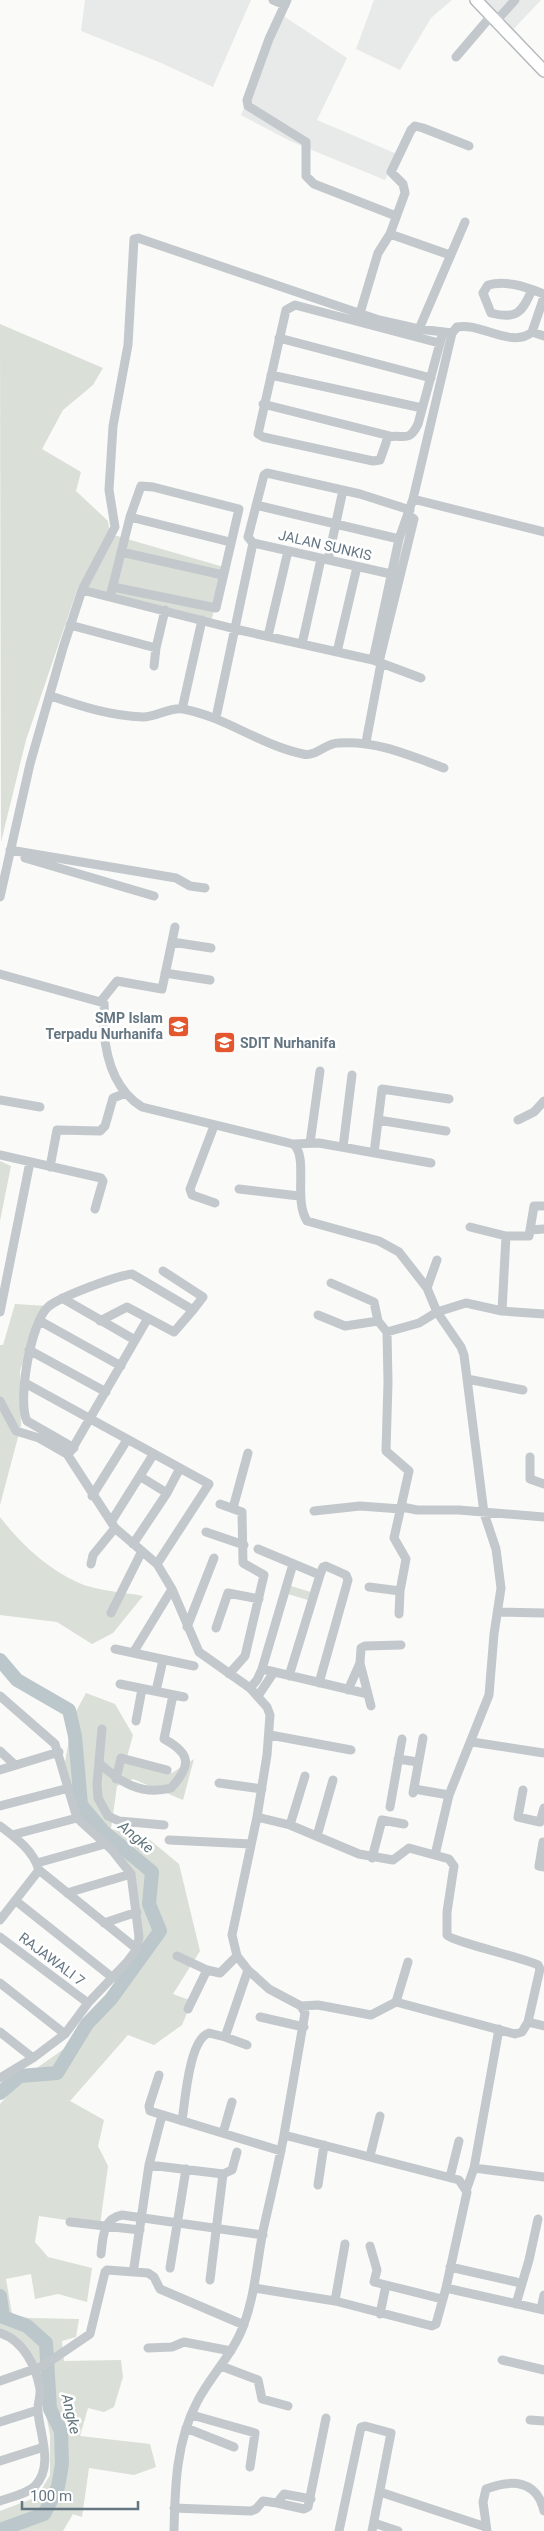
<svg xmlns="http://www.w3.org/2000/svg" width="544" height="2531" font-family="Roboto,sans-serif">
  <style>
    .built { fill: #e8e9e9 }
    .green { fill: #dadfd7 }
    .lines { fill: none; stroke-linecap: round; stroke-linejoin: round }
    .river { stroke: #bbc7cb; stroke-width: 14 }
    .major-casing { stroke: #b5babe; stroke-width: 14 }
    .minor { stroke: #c3c8cc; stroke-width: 9 }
    .major { stroke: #fff; stroke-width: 11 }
    .labels { text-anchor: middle; stroke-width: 5; stroke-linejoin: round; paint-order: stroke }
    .street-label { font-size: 14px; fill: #657683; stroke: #fff }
    .poi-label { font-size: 14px; font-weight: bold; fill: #657683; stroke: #fff; text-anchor: end }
    .water-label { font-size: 15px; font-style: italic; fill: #60757c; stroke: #fff }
  </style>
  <rect width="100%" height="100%" fill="#fafaf8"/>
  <!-- built -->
  <path class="built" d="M85,0H251L213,87L159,62L81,31Z
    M374,0H452L431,18L400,70L356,49Z
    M476,0H541L508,35Z
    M282,15L347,58L317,120L397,154L385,180L290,141L241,115Z"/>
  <!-- green -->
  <path class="green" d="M0,324L103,368L93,385L63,410L42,449L81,472L76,491L108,521L110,534L227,568L211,621L78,587L26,740L1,842Z
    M0,1161L11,1166L0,1221Z
    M15,1304L48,1306L20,1370L21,1426L0,1505V1345H3Z
    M0,1517C21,1544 47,1569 79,1583C97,1591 123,1592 143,1596L113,1633L92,1644L57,1622L0,1615Z
    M291,1586L314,1593L311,1601L288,1594Z
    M86,1693L115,1704L133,1735L127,1757L172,1773L194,1759L183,1800L133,1779L117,1786L111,1829L150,1840L179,1864L200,1951L173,1994L192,2001L182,2025L154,2045L128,2035L70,2101L104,2120L98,2146L108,2166L100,2225L39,2216L35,2242L48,2257L92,2268L87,2302L58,2294L35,2299L31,2274L6,2279L12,2314L28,2318L79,2319L76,2337L62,2341L64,2361L121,2360L123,2377L114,2407L104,2412L88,2408L80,2436L150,2444L156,2467L134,2475L89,2468L82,2517L73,2514L63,2531H0V2511L37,2497L50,2475V2435L36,2362L0,2332V2104L24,2077L68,2046L139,1963V1939L133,1879L114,1856L90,1835L77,1810L65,1762L73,1717Z"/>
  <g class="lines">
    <!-- river -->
    <path class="river" d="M0,1660L17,1680L69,1710L75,1736L81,1805L103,1831L152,1872L149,1904L160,1931L111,1999L87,2024L57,2073L20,2076L0,2093
      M0,2296L3,2317L27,2326L46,2343L50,2409L61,2431L62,2464L58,2487L44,2514L0,2530"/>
    <defs>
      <path id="major" d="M476,0L544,71"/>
    </defs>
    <!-- major casing -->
    <use href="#major" class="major-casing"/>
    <!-- minor -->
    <path class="minor" d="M273,0L285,5
      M287,0L269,39L247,100L248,106L306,142V176L314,184L396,216
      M496,21L515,0
      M456,57L491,16
      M390,234L405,193L403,184L391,172L411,130L415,126L423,128L469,146
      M532,290C522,312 517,320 491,313L483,293L488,285C507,280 526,287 544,294
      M360,313L378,253L390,234L450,255
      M419,329L465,222
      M532,332L544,336
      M279,338L431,378
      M439,343L295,305L286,310L258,434L263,437L373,461L380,460L388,437C404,434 409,443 418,424L443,332
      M271,375L422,408
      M263,404L390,436
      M413,499L544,532
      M256,505L399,539
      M130,517L230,542
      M253,543L248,537L264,475L267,473L360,494L410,510
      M253,543L391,574
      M121,552L223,575
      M328,560L343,490
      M82,590L235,629L373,660L421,678
      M110,597L130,517L141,486L153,487L239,509L216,608L113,587
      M70,625L156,648L165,610
      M268,636L288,551
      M302,644L321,559
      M337,652L357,567
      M373,660L399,539L413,499L452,333L457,327C480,322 512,349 532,332L544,297
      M379,662L414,519L408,515
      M154,666L156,648
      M51,696C80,706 111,716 143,717C157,717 169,707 183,709C226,717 260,745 303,754C316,757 326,743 338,743C376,740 409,755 444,768
      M183,705L202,620
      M217,713L253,543
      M366,742L381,663
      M10,850L176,878L190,886L205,888
      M25,858L154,896
      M0,897L30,764L63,648L82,590L115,527L109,490L113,426L128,345L134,239L138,238L379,320L419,329L452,333
      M172,942L211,948
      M165,973L210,980
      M0,974L104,1003C105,1012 103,1021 104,1030C106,1060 115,1090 142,1107L293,1144C309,1156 293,1199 307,1221L379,1241L399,1252L427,1288L437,1312L461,1347L464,1355L484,1513L496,1549L501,1588L494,1634L489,1695L449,1795L435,1855
      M101,1001L117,981L162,989L175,927
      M0,1100L40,1107
      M378,1120L446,1131
      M518,1120L534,1112L544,1101
      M214,1126L190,1189L192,1195L215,1203
      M310,1143L320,1071
      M293,1144L319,1143L431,1163
      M343,1147L352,1075
      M374,1153L382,1089L449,1099
      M0,1155L101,1178L103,1181L95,1209
      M50,1167L57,1130L100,1131L105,1126L113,1098L126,1093
      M239,1189L299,1196
      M470,1227L506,1236
      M530,1230L544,1229
      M163,1271L203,1297L193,1310
      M331,1283L374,1302L378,1321L387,1332L388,1382L386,1451L409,1471L394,1538L406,1559L400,1591L399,1614
      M427,1288L437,1260
      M62,1298L135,1340
      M502,1311L506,1236H529L534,1206H544
      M0,1312L30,1162
      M318,1315L345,1326L378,1321
      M40,1321L121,1366
      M387,1332L419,1323L437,1312L466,1303L502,1311L544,1314
      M29,1350L106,1392
      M467,1379L523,1390
      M25,1383L209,1484L157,1564
      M0,1401L16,1431L39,1438L67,1454L115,1528L157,1564L172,1589L199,1652L250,1688L267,1707L270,1715L267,1755L257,1817L232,1935L237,1956L248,1970L269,1989L301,2006L305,2013L284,2135L459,2180L467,2192L446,2288L544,2310
      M74,1448L27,1421C17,1401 31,1322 48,1307C59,1297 116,1276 132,1274L193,1310L174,1332L127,1307L100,1321
      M71,1451L148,1318
      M530,1457V1479L544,1484
      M141,1477L167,1493
      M92,1496L127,1440
      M220,1504L242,1512L243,1563L264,1575L245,1656L229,1674
      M402,1507L417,1510H459L544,1517
      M233,1508L248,1453
      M314,1511L360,1506L401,1509
      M111,1522L153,1455
      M206,1532L244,1545
      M133,1544L167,1493L179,1470
      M258,1549L320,1575
      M91,1564L93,1555L115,1528
      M369,1587L400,1591
      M498,1612L544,1613
      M111,1613L142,1551
      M187,1627L214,1558
      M216,1628L228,1593L259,1599
      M115,1649L194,1666
      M133,1653L172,1589
      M262,1669L368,1694
      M289,1676L320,1575L323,1567L326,1566L346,1575L348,1580L319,1683
      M120,1684L184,1697
      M250,1688L257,1680L262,1669L293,1564
      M348,1690L360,1663
      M156,1691L163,1660
      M0,1696L55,1744L77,1818L112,1850L131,1874L139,1937L137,1949L127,1962L88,2003L65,2034L33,2058L0,2078
      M258,1696L274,1672
      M371,1706L360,1663L361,1648L365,1646L401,1645
      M136,1721L142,1689
      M102,1729L97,1784L98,1798L108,1816L119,1821L142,1847
      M270,1735L351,1750
      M472,1742L544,1753
      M0,1751L15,1765
      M398,1759L418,1762
      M99,1763C120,1782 141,1796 171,1788C191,1766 192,1754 164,1739L173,1695
      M0,1770L59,1752
      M116,1779L121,1758L167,1770
      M219,1783L262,1789
      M414,1789L449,1795
      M523,1790L518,1817L540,1822L544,1808
      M413,1793L423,1738
      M0,1806L69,1788
      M390,1807L402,1739
      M257,1817L290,1825L359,1854L393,1860L409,1848L449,1859L454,1866L447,1912V1935C451,1941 524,1958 538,1965L540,1969L528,2022
      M119,1821L164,1825
      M290,1825L305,1776
      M0,1826C16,1838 33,1850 39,1870L0,1920
      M12,1835L77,1818
      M317,1836L333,1780
      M169,1840L251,1844
      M543,1842L539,1866L544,1867
      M372,1858L382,1820L404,1824
      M37,1863L105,1844
      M39,1870L137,1949
      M67,1893L131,1874
      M16,1901L113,1978
      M104,1923L137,1912
      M0,1937L88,2003
      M177,1956L207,1970L220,1973L237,1956
      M0,1983L65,2034
      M396,2002L515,2034L522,2032L528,2022L544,2026
      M301,2006L318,2005L371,2015L396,2002L408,1962
      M188,2009L207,1970
      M260,2017L304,2027
      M0,2032L33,2058
      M225,2037L247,2045
      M159,2075L149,2106L150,2111L281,2151
      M182,2121C185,2102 189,2039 209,2033L225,2037L248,1970
      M223,2133L232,2102
      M370,2156L380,2116
      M149,2165L223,2174
      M474,2168L544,2177
      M450,2177L459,2141
      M318,2185L324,2145
      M467,2188L474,2168L499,2029
      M70,2222L140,2230
      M370,2246L377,2270L374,2282L386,2285L380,2314
      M101,2254C103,2238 102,2219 122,2215L263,2235
      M134,2267L149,2165L162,2115
      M450,2267L516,2282
      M170,2268L186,2169
      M210,2280L223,2174L232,2170L237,2152
      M386,2285L442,2299
      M254,2288L335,2301L432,2326L436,2324L446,2288
      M335,2301L345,2244
      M516,2304L529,2260L538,2219
      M541,2309L544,2295
      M0,2333C23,2340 36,2366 40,2389C41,2397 37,2404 38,2412C40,2435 54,2466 35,2486C27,2494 11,2497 0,2501
      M148,2348L172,2347L184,2342L231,2351
      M502,2360L544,2370
      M221,2366L258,2380L262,2399L288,2406
      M0,2381L43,2366L90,2334L105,2272L107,2270L148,2273L154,2277L160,2289L244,2325
      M192,2415L255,2433L250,2467
      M530,2420L544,2421
      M0,2422L38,2410
      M186,2428L234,2447
      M0,2461L44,2447
      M380,2492L486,2527
      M277,2503L304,2509L308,2507L326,2418
      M174,2508L251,2511L256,2509L263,2501L277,2503L284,2494L311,2499
      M374,2523L398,2531
      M174,2531C175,2487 176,2442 197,2402C211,2375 234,2353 244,2324C255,2294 257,2262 263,2231C270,2199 278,2167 284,2135
      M339,2531L361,2427L365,2426L391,2433L372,2531
      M487,2531L483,2502L486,2489C512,2479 537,2480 544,2511"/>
    <!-- major -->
    <use href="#major" class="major"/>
  </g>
  <!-- icons -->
  <defs>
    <symbol id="school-square" viewBox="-11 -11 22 22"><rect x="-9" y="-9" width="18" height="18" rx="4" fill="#e4572e" stroke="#fff"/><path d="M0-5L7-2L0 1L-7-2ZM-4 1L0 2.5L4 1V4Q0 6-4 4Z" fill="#fff"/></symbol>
  </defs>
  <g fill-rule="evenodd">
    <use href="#school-square" x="166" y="1014" width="25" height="25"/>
    <use href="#school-square" x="212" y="1030" width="25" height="25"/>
  </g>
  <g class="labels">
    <!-- street labels -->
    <g class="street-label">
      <text transform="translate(325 545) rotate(13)" y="5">JALAN SUNKIS</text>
      <text transform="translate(52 1959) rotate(37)" y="5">RAJAWALI 7</text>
    </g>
    <!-- poi labels -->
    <g class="poi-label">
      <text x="163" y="1023">SMP Islam<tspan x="163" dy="16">Terpadu Nurhanifa</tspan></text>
      <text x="240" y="1048" text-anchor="start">SDIT Nurhanifa</text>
    </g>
    <!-- water labels -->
    <g class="water-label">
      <text transform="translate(136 1837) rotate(40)" y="5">Angke</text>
      <text transform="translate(71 2414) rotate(77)" y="5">Angke</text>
    </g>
  </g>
  <!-- scale -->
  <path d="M22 2501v8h116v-8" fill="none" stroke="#657683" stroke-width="2.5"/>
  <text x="30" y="2501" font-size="15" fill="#657683" stroke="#ffffff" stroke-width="4" paint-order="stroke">100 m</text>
</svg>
